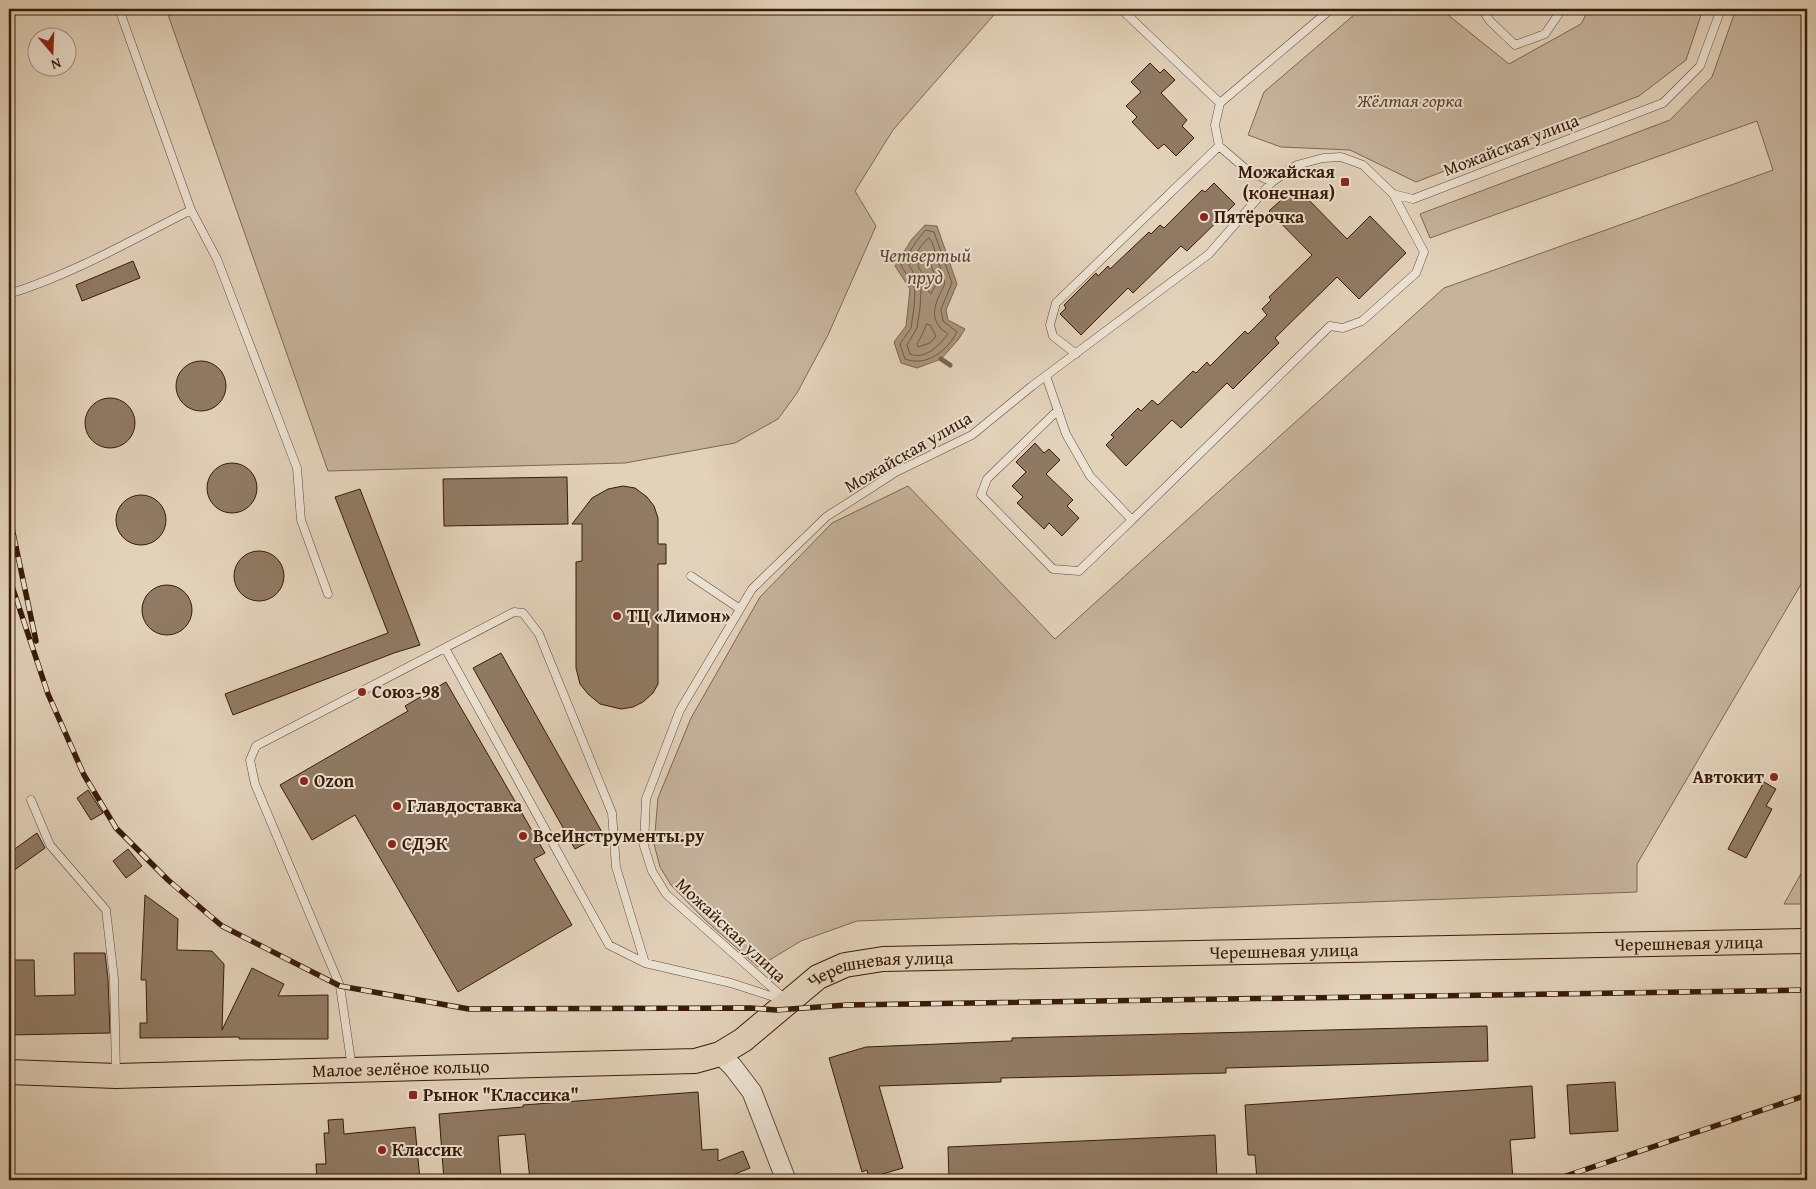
<svg xmlns="http://www.w3.org/2000/svg" width="1816" height="1189" font-family="'Gentium Book Plus',serif">
  <style>
    .green { fill: #c5b39c; stroke: #7e6752 }
    .water { fill: #a8947d; stroke: #7b644e }
    .lines { fill: none; stroke-linecap: round; stroke-linejoin: round }
    .shore { stroke: #705842; stroke-width: 1 }
    .stream { stroke: #7b644e; stroke-width: 5 }
    .building { fill: #907a64; stroke: #371b07 }
    .service-casing { stroke: #624934; stroke-width: 9 }
    .tertiary-casing { stroke: #624934; stroke-width: 21 }
    .primary-casing { stroke: #371b07; stroke-width: 26 }
    .service { stroke: #ece2d2; stroke-width: 8 }
    .tertiary { stroke: #ece2d2; stroke-width: 19 }
    .primary { stroke: #e2d2ba; stroke-width: 24 }
    .rail-casing { stroke: #371b07; stroke-width: 5.5 }
    .rail { stroke: #ece2d2; stroke-width: 4; stroke-dasharray: 11; stroke-linecap: butt }
    .poi-dot { fill: #8f2418; stroke: #ece2d2; stroke-width: 2 }
    .labels { text-anchor: middle; stroke-width: 4; stroke-linejoin: round; paint-order: stroke }
    .park-label { font-size: 18px; font-style: italic; fill: #5a412c; stroke: #ece2d2 }
    .street-label { font-size: 18px; fill: #371b07; stroke: #ece2d2 }
    .poi-label { font-size: 18px; font-weight: bold; fill: #371b07; stroke: #ece2d2; text-anchor: start }
    .water-label { font-size: 19px; font-style: italic; fill: #5f4530; stroke: #ece2d2 }
  </style>
  <rect width="100%" height="100%" fill="#e2d2ba"/>
  <filter id="stains"><feTurbulence type="fractalNoise" baseFrequency=".004" numOctaves="4"/><feColorMatrix values="0 0 0 0 .2 0 0 0 0 .09 0 0 0 0 .02 0 0 0 .5 -.17"/></filter>
  <radialGradient id="worn" r=".72"><stop offset=".6" stop-color="#630" stop-opacity="0"/><stop offset="1" stop-color="#630" stop-opacity=".3"/></radialGradient>
  <!-- green -->
  <path class="green" d="M166,9H999L893,130L855,191L876,226L828,335L797,393L778,419L735,443L625,463L328,471Z
    M1361,9H1449L1448,15L1509,64L1581,24L1589,9H1703L1686,60L1639,96L1416,182L1350,150L1281,147L1248,135L1264,92Z
    M1736,9H1807V574L1637,864V892L857,921L801,941L758,967L705,920L671,885L660,867L654,844L658,798L691,718L760,597L832,523L908,486L1055,639L1444,288L1773,170L1757,121L1430,238L1420,214L1670,120L1712,77Z
    M1807,863V904H1784Z"/>
  <!-- water -->
  <path class="water" d="M925,225L937,226L957,284L946,310L948,320L965,329L958,340L941,359L917,368L901,363L894,342L906,326L910,289L895,266L912,239Z"/>
  <g class="lines">
    <!-- shore -->
    <path class="shore" d="M926,230L934,232L952,283L941,309L943,321L957,332C947,351 927,367 905,359L900,344L911,328L914,307L915,289L901,265L916,242Z
      M929,238L932,242L945,283C940,296 928,312 939,326C941,330 945,331 948,334C939,346 925,360 910,354L907,345L917,328L920,308L921,290L920,284L909,265L921,246Z
      M925,254L928,256L937,282L931,294L929,292L927,281L918,266Z
      M927,324L930,325L936,336L930,343L918,347L917,344L922,335Z"/>
    <!-- stream -->
    <path class="stream" d="M941,359L950,365"/>
  </g>
  <!-- building -->
  <path class="building" d="M1150,63L1160,73L1164,69L1175,80L1161,93L1187,120L1182,126L1194,138L1176,156L1164,144L1158,149L1132,122L1137,117L1126,106L1141,92L1131,82Z
    M1214,183L1235,204L1187,251L1181,246L1133,293L1128,288L1081,335L1060,314L1066,308L1064,305L1096,273L1098,276L1108,266L1110,269L1149,232L1151,234L1160,225L1164,228L1202,190L1205,192Z
    M1293,189L1298,195L1301,192L1347,239L1370,216L1406,253L1359,299L1337,277L1275,338L1279,343L1233,389L1227,383L1181,428L1172,420L1126,466L1106,445L1114,437L1111,435L1138,408L1141,411L1152,400L1158,405L1193,371L1196,373L1207,362L1210,366L1245,331L1248,334L1267,315L1262,309L1271,300L1269,297L1312,255L1269,211Z
    M133,261L140,278L82,301L76,285Z
    M176 386a25 25 0 1 1 50 0a25 25 0 1 1-50 0Z
    M85 423a25 25 0 1 1 50 0a25 25 0 1 1-50 0Z
    M1035,443L1044,453L1049,449L1060,460L1046,474L1073,500L1067,506L1079,518L1062,536L1049,523L1044,529L1017,503L1023,497L1012,486L1026,472L1016,462Z
    M207 488a25 25 0 1 1 50 0a25 25 0 1 1-50 0Z
    M567,477L568,524L444,526L443,479Z
    M623,486L635,488L647,497L654,506L658,518V544H666V564H658V684L653,693L643,702L633,707L621,709L600,704L588,694L580,684L576,668V562L582,561V524H572L592,498L608,489Z
    M360,489L420,645L394,653L233,715L225,694L388,633L335,497Z
    M116 520a25 25 0 1 1 50 0a25 25 0 1 1-50 0Z
    M234 576a25 25 0 1 1 50 0a25 25 0 1 1-50 0Z
    M142 610a25 25 0 1 1 50 0a25 25 0 1 1-50 0Z
    M501,653L603,834L575,849L473,668Z
    M446,682L545,853L534,859L572,925L458,992L355,815L312,840L280,785L408,711L405,706Z
    M1764,782L1776,789L1766,806L1772,809L1746,858L1728,849Z
    M88,790L103,813L91,820L77,798Z
    M37,833L45,848L9,874V853Z
    M128,849L142,866L126,878L113,861Z
    M145,895L178,919L177,950L212,951L224,964L222,1030L252,968L284,984L278,996L328,995V1039H239V1037L140,1038V1023H147L146,980H141Z
    M74,953H105L108,979L110,1033L9,1035V960H34L35,996L75,995Z
    M1487,1026L1488,1061L1226,1068V1073L1001,1078V1082L879,1086L903,1168L869,1178L867,1170L862,1172L829,1058L866,1047L1012,1041V1038Z
    M1615,1082L1618,1131L1570,1134L1567,1085Z
    M1532,1086L1535,1138L1510,1140L1513,1180H1257L1255,1155H1248L1245,1105Z
    M698,1092L702,1150L718,1149V1161L743,1151L750,1168L730,1176L655,1180H530L525,1134L498,1136L501,1180H444L439,1114L523,1107V1105Z
    M343,1119L344,1134L415,1127L420,1180H317L316,1164H326L324,1133H329L328,1120Z
    M1215,1135L1217,1180H949L948,1147Z"/>
  <g class="lines">
    <defs>
      <path id="service" d="M119,9L191,210L217,259L297,468L301,520L328,594
        M1121,9L1220,103
        M1482,9L1490,21L1515,45L1545,34L1562,9
        M1272,182L1247,170L1219,146L1215,125L1220,103L1331,9
        M9,294C73,274 132,240 191,210
        M1076,354L1053,336L1050,325L1056,303L1219,146
        M1046,376L1066,434L1090,476L1132,520L1079,571L1053,569L981,495L987,479L1058,410
        M1132,520L1330,326L1343,328L1362,321L1416,273L1424,252L1393,194
        M691,576L740,609
        M445,648L609,945L645,963L731,983L783,1000
        M31,800L50,845L106,910L114,979L116,1074
        M786,1000L666,894L652,871L644,846L646,799L680,710L752,589L826,517L896,472L972,435L1032,386L1209,254L1272,182L1297,165L1323,158L1341,157L1363,165L1393,194L1413,199L1663,103L1700,66L1721,9
        M352,1068L340,986L255,784L250,760L256,746L514,612L523,613L539,634L612,813L616,867L645,963"/>
      <path id="tertiary" d="M720,1054L733,1067L752,1092L786,1180"/>
      <g id="primary">
        <path id="s1" d="M9,1072L116,1076L695,1061L720,1054L743,1040L818,977L845,965L883,959L1807,941"/>
      </g>
    </defs>
    <!-- service casing -->
    <use href="#service" class="service-casing"/>
    <!-- tertiary casing -->
    <use href="#tertiary" class="tertiary-casing"/>
    <!-- primary casing -->
    <use href="#primary" class="primary-casing"/>
    <!-- service -->
    <use href="#service" class="service"/>
    <!-- tertiary -->
    <use href="#tertiary" class="tertiary"/>
    <!-- primary -->
    <use href="#primary" class="primary"/>
    <defs>
      <path id="rail" d="M9,514L36,641
        M9,577L48,694L84,775L116,828L168,880L222,926L340,986L469,1009L751,1008L776,1010L847,1005L1807,990
        M1554,1180L1807,1095"/>
    </defs>
    <!-- rail casing -->
    <use href="#rail" class="rail-casing"/>
    <!-- rail -->
    <use href="#rail" class="rail"/>
  </g>
  <!-- markers -->
  <g class="poi-dot">
    <rect x="1340" y="177" width="10" height="10" rx="2.5"/>
    <circle cx="1204" cy="217" r="5"/>
    <circle cx="617" cy="616" r="5"/>
    <circle cx="362" cy="692" r="5"/>
    <circle cx="1774" cy="777" r="5"/>
    <circle cx="304" cy="781" r="5"/>
    <circle cx="397" cy="806" r="5"/>
    <circle cx="523" cy="836" r="5"/>
    <circle cx="392" cy="844" r="5"/>
    <rect x="408" y="1090" width="10" height="10" rx="2.5"/>
    <circle cx="382" cy="1150" r="5"/>
  </g>
  <g class="labels">
    <!-- park labels -->
    <g class="park-label">
      <text x="1410" y="107">Жёлтая горка</text>
    </g>
    <!-- street labels -->
    <g class="street-label">
      <text transform="translate(1511 145) rotate(-21)" y="6">Можайская улица</text>
      <text transform="translate(908 452) rotate(-30)" y="6">Можайская улица</text>
      <text transform="translate(731 930) rotate(43)" y="6">Можайская улица</text>
      <text dy="6" stroke="none"><textPath href="#s1" startOffset="1711">Черешневая улица</textPath></text>
      <text dy="6" stroke="none"><textPath href="#s1" startOffset="1306">Черешневая улица</textPath></text>
      <text dy="6" stroke="none"><textPath href="#s1" startOffset="901">Черешневая улица</textPath></text>
      <text dy="6" stroke="none"><textPath href="#s1" startOffset="392">Малое зелёное кольцо</textPath></text>
    </g>
    <!-- poi labels -->
    <g class="poi-label">
      <text x="1335" y="178" text-anchor="end">Можайская<tspan x="1335" dy="21">(конечная)</tspan></text>
      <text x="1214" y="223">Пятёрочка</text>
      <text x="627" y="622">ТЦ «Лимон»</text>
      <text x="372" y="698">Союз-98</text>
      <text x="1764" y="783" text-anchor="end">Автокит</text>
      <text x="314" y="787">Ozon</text>
      <text x="407" y="812">Главдоставка</text>
      <text x="533" y="842">ВсеИнструменты.ру</text>
      <text x="402" y="850">СДЭК</text>
      <text x="423" y="1101">Рынок "Классика"</text>
      <text x="392" y="1156">Классик</text>
    </g>
    <!-- water labels -->
    <g class="water-label">
      <text x="925" y="262">Четвертый<tspan x="925" dy="22">пруд</tspan></text>
    </g>
  </g>
  <!-- margin -->
  <rect width="1816" height="1189" fill="none" stroke="#e2d2ba" stroke-width="30"/>
  <rect x="10" y="10" width="1796" height="1169" fill="none" stroke="#371b07" stroke-width="2.5"/>
  <rect x="15" y="15" width="1786" height="1159" fill="none" stroke="#371b07"/>
  <!-- north arrow -->
  <g transform="translate(52 52) rotate(161)"><circle r="24" fill="#ece2d2" stroke="#a49281"/>
  <path d="M0-4L9 19L0 12L-9 19Z" fill="#8f2418"/>
  <text y="-8" font-size="14" font-weight="bold" text-anchor="middle" fill="#371b07">N</text>
  </g>
  <rect width="100%" height="100%" filter="url(#stains)"/>
  <rect width="100%" height="100%" fill="url(#worn)"/>
</svg>
